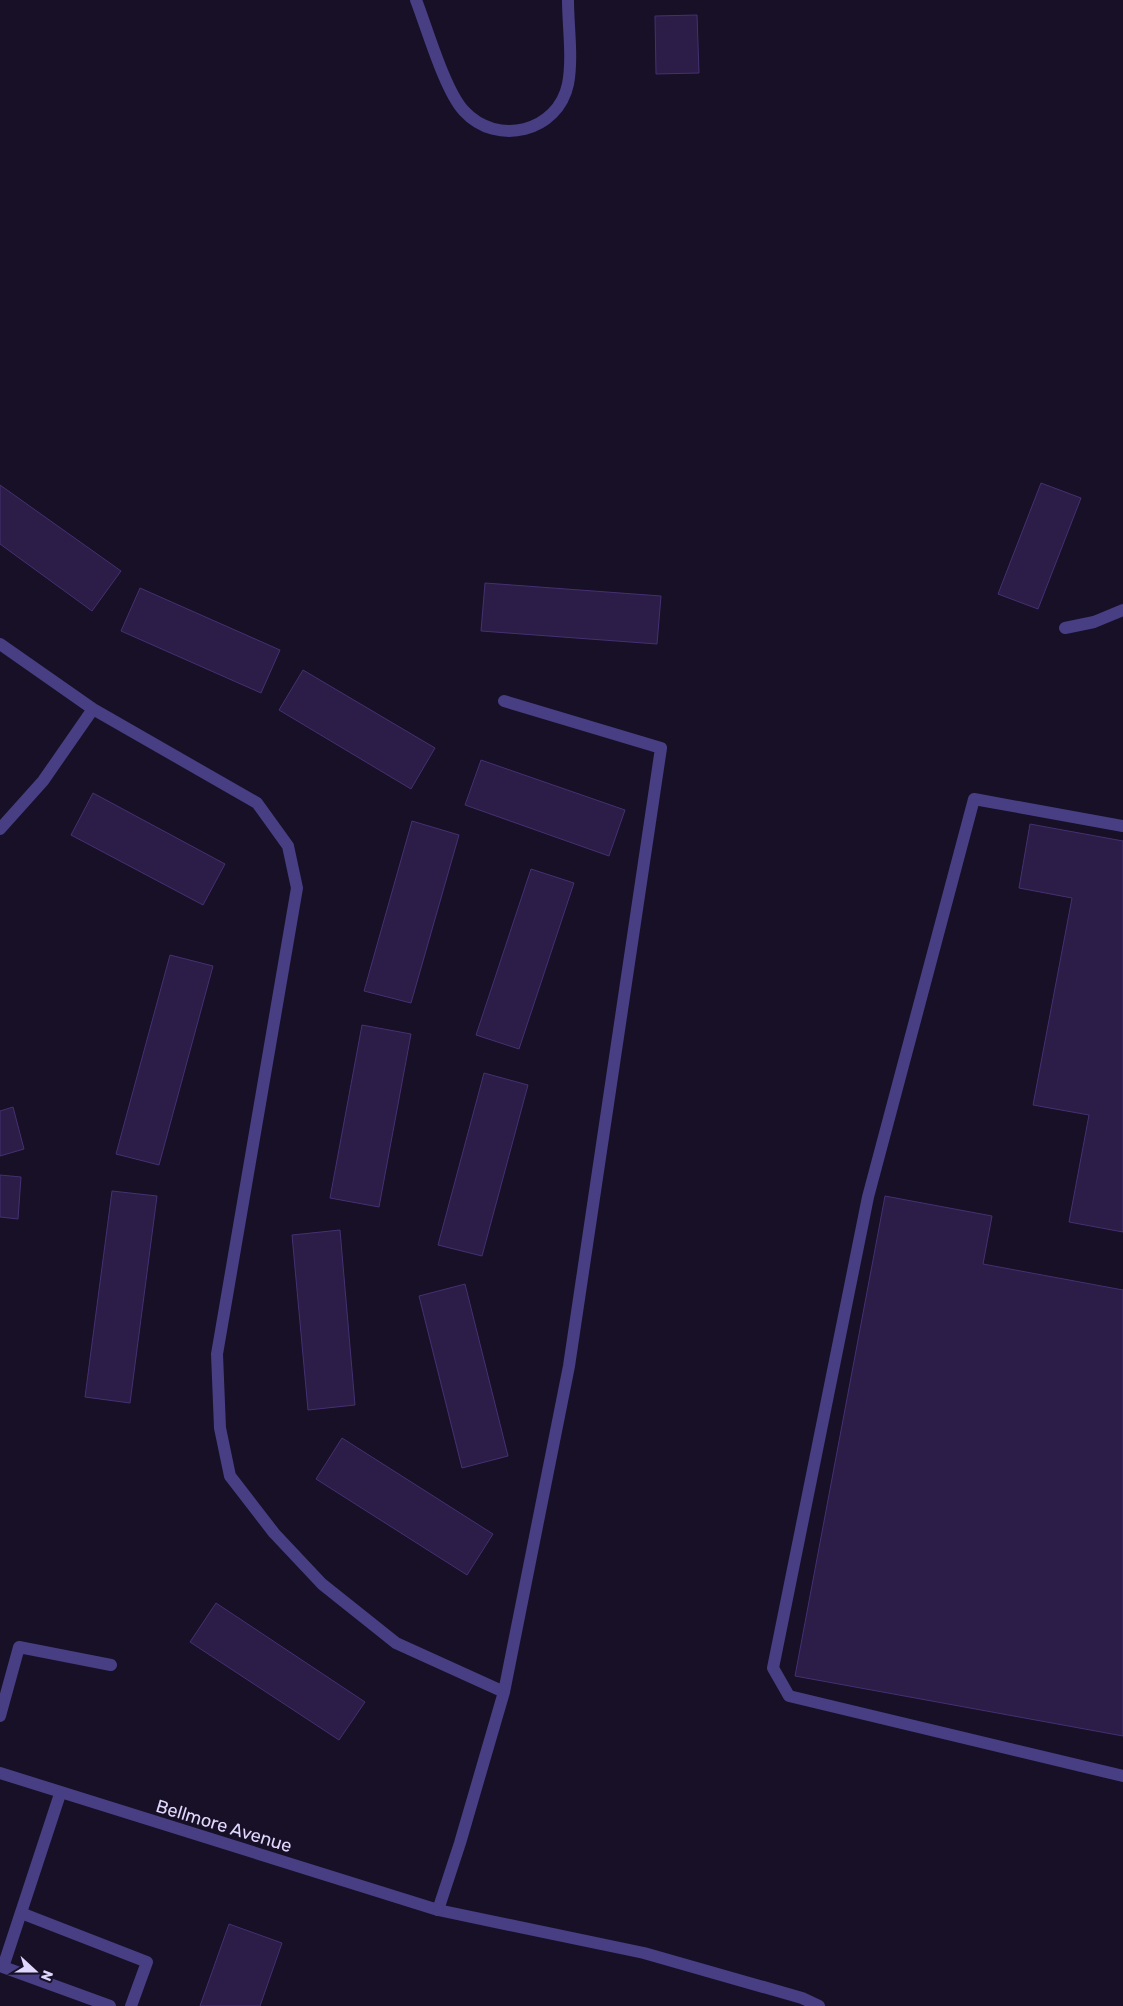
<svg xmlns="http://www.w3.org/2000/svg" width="1123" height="2006" font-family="Rubik,sans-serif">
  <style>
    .building { fill: #2b1d47; stroke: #453072 }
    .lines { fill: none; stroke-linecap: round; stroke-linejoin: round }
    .service { stroke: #483e83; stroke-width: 12 }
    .minor { stroke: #483e83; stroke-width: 12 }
    .labels { text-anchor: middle; stroke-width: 4.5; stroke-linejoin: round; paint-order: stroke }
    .street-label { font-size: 18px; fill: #e0d7fd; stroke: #171026 }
  </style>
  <rect width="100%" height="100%" fill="#171026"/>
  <!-- building -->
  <path class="building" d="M697,15L699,73L656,74L655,16Z
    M1041,483L1081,498L1038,609L998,594Z
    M0,485L121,571L92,611L0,544Z
    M485,583L661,596L657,644L481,631Z
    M140,588L280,650L261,693L121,631Z
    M303,670L435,748L411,789L279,710Z
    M481,760L625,810L609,856L465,805Z
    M93,793L225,864L203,905L71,835Z
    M412,821L459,835L411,1003L364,991Z
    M1030,824L1123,841V1232L1069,1222L1089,1115L1033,1105L1072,898L1019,888Z
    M531,869L574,883L519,1049L476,1035Z
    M170,955L213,966L159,1165L116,1154Z
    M362,1025L411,1034L379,1207L330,1198Z
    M484,1073L528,1085L482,1256L438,1245Z
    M13,1107L24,1149L0,1156V1111Z
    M0,1175L21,1177L18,1219L0,1217Z
    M112,1191L157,1196L130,1403L85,1397Z
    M885,1196L992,1216L983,1264L1123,1290V1736L795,1676Z
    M340,1230L355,1405L308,1410L292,1235Z
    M465,1284L508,1456L462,1468L419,1296Z
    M342,1438L493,1534L467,1575L316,1479Z
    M216,1603L365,1702L339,1740L190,1642Z
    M229,1924L282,1943L260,2006H200Z"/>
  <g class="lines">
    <!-- service -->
    <path class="service" d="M1065,628L1094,622L1123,610
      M0,644L93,709L257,803L288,846L297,888L217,1354L220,1428L230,1476L274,1533L322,1584L396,1643L504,1692L460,1843L438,1910L644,1953L802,1998L819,2006
      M504,701L661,748L569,1366L504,1692
      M1123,826L974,799L868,1197L773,1668L789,1696L1123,1776
      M0,829L43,781L93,709
      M0,1716L19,1647L111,1665
      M60,1794L3,1967L110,2006
      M21,1913L147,1962L131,2006"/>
    <!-- minor -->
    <path class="minor" d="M416,0C427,28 445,91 464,111C497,147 558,132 568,84C573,57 568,27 568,0
      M0,1773L438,1910"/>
  </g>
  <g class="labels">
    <!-- street labels -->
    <g class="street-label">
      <text transform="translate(224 1826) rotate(17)" y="6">Bellmore Avenue</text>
    </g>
  </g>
  <!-- north arrow -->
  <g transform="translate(35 1971) rotate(111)" stroke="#171026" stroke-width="4" paint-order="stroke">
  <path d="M0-4L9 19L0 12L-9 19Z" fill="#e0d7fd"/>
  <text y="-8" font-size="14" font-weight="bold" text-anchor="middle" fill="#e0d7fd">N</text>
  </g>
</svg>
